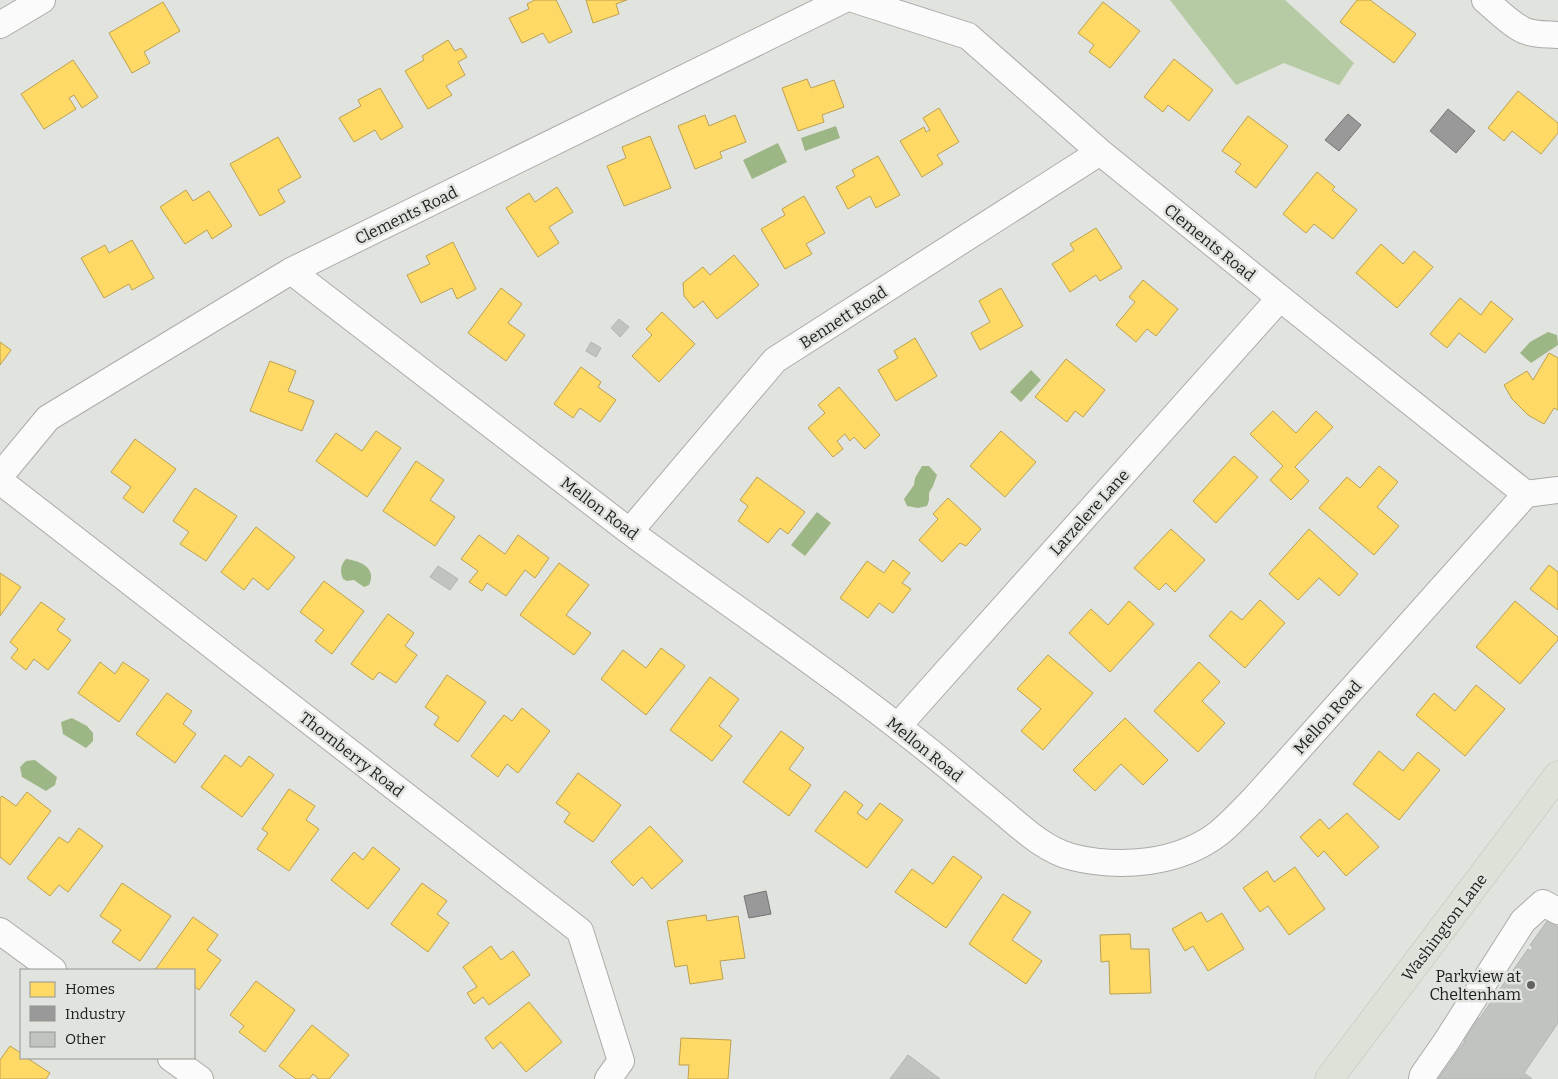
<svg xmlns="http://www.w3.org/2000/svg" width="1558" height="1079" font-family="Bitter,serif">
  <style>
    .forest { fill: #b6cba3 }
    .water { fill: #9db685 }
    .homes { fill: #ffd966; stroke: #bba150 }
    .industry { fill: #999; stroke: #747474 }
    .building { fill: #c1c3c0; stroke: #b2b4b1 }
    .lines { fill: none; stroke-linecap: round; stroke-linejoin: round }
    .minor-casing { stroke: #aaaba9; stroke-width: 28 }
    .major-casing { stroke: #bfbfbe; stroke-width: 29 }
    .minor { stroke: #fafbfa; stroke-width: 26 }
    .major { stroke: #dde1d8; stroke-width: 28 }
    .poi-dot { fill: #626360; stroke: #e1e4de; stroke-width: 2 }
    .labels { text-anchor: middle; stroke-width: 5; stroke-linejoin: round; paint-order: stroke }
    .street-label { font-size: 16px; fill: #1d1e1c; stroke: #e1e4de }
    .poi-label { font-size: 16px; fill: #1d1e1c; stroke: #e1e4de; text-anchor: end }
  </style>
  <rect width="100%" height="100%" fill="#e1e3df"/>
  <!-- forest -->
  <path class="forest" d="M1170,0H1285L1354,63L1339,85L1284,63L1236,85Z"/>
  <!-- water -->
  <path class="water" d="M836,126L840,138L805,151L801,138Z
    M778,143L787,162L752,179L743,160Z
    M1548,332L1557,335L1558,345L1531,363L1520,353L1530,342Z
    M1031,370L1041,380L1021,402L1010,392Z
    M922,466H929L937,475L933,486L929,493V500L927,506L918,508L907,506L904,499L914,485L915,478Z
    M817,512L831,523L805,556L791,545Z
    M346,559C361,561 377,568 369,585L364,587L354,580L347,581L343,579C340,572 340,565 346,559Z
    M72,718L87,726L93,733V741L86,748L63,734L61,722Z
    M35,760L57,777L55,785L46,791L22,777L20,767L26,761Z"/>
  <!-- homes -->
  <path class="homes" d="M535,0H556L572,32L549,43L543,33L522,43L509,18L529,9L527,4Z
    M586,0H627L616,4L619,14L593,23Z
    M1357,0H1370L1416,34L1394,63L1340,22Z
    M163,2L180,31L144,52L150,63L132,73L109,33Z
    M1103,2L1140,31L1110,68L1089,52L1094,45L1078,33Z
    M448,40L455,51L461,48L467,57L458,62L465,75L446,86L452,95L428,109L405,71L424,60L422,56Z
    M1174,59L1213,90L1189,121L1168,105L1163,112L1144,97Z
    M73,60L98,97L82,108L74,95L69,98L76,109L44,129L21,94Z
    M807,79L811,88L834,80L844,107L822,115L824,122L798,131L782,88Z
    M380,88L403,127L381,140L375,130L354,142L339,118L361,106L358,100Z
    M1518,91L1558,123V133L1541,154L1512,131L1504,141L1488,128Z
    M939,108L959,142L937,155L943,164L922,177L900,141L924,127L926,132L930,130L923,118Z
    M705,115L709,126L735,115L746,142L720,152L722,158L695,169L678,126Z
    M1248,116L1288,146L1256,188L1235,172L1241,164L1222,151Z
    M650,136L671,188L624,206L607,166L626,158L622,147Z
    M278,137L301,177L278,190L285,202L260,216L230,164Z
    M878,156L900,195L876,208L870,196L848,209L836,187L855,176L852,170Z
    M1317,172L1335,187L1332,190L1357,210L1333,239L1314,224L1306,233L1283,214Z
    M557,187L573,212L549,227L559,243L538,257L506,208L529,193L535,202Z
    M186,190L193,201L209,191L232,226L212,239L207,230L185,244L160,207Z
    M804,196L825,233L806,244L812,254L785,269L761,229L785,215L782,209Z
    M1096,228L1122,268L1100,281L1096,275L1070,292L1052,264L1074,250L1070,244Z
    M132,240L154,278L132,290L129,284L104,298L81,258L105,245L109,253Z
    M453,242L476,289L457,299L452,288L421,303L407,275L430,264L426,256Z
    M1381,244L1403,264L1414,251L1433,267L1397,308L1356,273Z
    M734,255L759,285L717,319L703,301L694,308L684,296L683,283L703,267L710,275Z
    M1143,280L1178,309L1156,336L1147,329L1136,342L1116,325L1135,302L1129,297Z
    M501,288L522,304L508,323L525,335L506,361L468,333Z
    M1001,288L1023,326L980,350L971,333L990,322L979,301Z
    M1460,298L1481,315L1491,301L1513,319L1485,353L1459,333L1447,348L1430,334Z
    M662,312L695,344L659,382L632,356L652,335L646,329Z
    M915,338L937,376L896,401L878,370L898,358L894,351Z
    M0,342L11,350L0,365Z
    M1549,353L1558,358V410L1554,408L1544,424L1528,415L1512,399L1504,385L1527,371L1533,380Z
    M1066,359L1105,390L1083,417L1075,411L1067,422L1035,397Z
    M270,361L296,371L288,391L314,401L302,431L250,411Z
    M581,367L601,382L598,387L616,400L600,422L580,408L573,418L554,404Z
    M839,387L880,435L865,449L854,437L850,441L845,434L837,441L843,449L833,457L808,428L825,413L818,405Z
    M1273,411L1296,433L1316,411L1333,427L1295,467L1309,481L1291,500L1270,480L1283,466L1250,434Z
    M376,431L401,448L367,497L316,461L336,433L362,451Z
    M1001,431L1036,462L1005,497L970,466Z
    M135,439L176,469L143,513L123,498L131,487L111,472Z
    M1234,456L1258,477L1216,523L1193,501Z
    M416,461L444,480L430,500L455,517L435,546L383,511Z
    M1379,466L1398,482L1377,507L1399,526L1374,555L1319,508L1347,477L1360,488Z
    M757,477L805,512L788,534L780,528L768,543L738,521L748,506L740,500Z
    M195,488L237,516L206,561L180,544L189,532L173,521Z
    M948,498L981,529L966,546L960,543L942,562L919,540L938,519L933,514Z
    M256,527L295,557L268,590L253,578L244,590L221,572Z
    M1171,529L1205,560L1175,592L1166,583L1159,590L1134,568Z
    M1309,529L1358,574L1339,596L1319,578L1298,600L1269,574Z
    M479,535L505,554L518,535L549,558L535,578L525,570L506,596L487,583L482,591L469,582L478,571L461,559Z
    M893,560L910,573L902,583L911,589L893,613L879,603L868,618L840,598L867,561L884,573Z
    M559,563L589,585L566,615L591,633L574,655L520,615Z
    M1549,565L1558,572V610L1530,589Z
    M0,573L21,587L0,616Z
    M324,581L364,611L332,654L315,641L324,630L300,612Z
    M1260,600L1285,623L1245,668L1209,636L1231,611L1242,620Z
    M1129,601L1154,624L1110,672L1069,633L1091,609L1108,625Z
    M1515,601L1558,637V640L1520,684L1476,647Z
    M41,602L65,619L57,630L71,640L48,670L34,659L26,670L11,658L18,649L10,642Z
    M388,614L414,633L405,646L417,655L396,683L379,672L373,680L351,664Z
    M661,648L685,666L646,715L601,679L623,650L646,668Z
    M1048,655L1093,693L1043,750L1021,731L1041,709L1017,689Z
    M100,662L115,674L123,662L149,680L119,722L78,693Z
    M1199,662L1220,682L1202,701L1225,723L1198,752L1154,711Z
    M447,675L486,702L458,742L434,725L439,717L425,707Z
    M710,677L739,699L719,726L732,736L712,761L670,730Z
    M1476,685L1505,709L1465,756L1416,715L1434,693L1455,711Z
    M167,693L192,711L183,724L196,734L175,763L136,734Z
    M522,708L550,731L518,773L507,764L498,777L471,756L504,715L512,721Z
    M1125,718L1168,760L1143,785L1121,764L1095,791L1073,770Z
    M781,731L804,748L789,769L811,785L789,816L743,782Z
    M1379,751L1403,771L1418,752L1440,770L1399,820L1353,784Z
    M225,755L241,767L249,756L274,775L242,817L201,787Z
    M578,773L621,805L593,842L564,822L570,813L556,803Z
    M289,789L315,806L306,820L319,829L289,871L257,849L268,833L262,829Z
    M845,791L863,805L857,813L867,820L880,803L903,820L867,868L815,831Z
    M27,792L51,811L10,865L0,857V798L2,796L16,806Z
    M1347,813L1379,847L1346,876L1324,851L1318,857L1300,837L1320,819L1329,829Z
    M650,826L683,861L652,889L642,877L633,886L611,862Z
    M79,828L103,846L68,892L59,885L50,896L27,878L59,837L68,843Z
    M373,847L400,869L368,909L331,880L354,852L363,860Z
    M953,856L982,877L946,928L895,892L912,869L933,884Z
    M1295,867L1325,909L1289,935L1268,906L1260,912L1243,888L1267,871L1274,882Z
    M122,883L171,916L140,961L112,942L121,930L100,916Z
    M422,883L447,901L437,914L449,923L428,952L391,924Z
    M1003,894L1031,912L1012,940L1042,961L1026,984L969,944Z
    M1201,912L1207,922L1222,913L1244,949L1208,971L1193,946L1185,951L1172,929Z
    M706,915L707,921L738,916L745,958L720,961L723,979L690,984L687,965L675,967L667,921Z
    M193,917L218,935L207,950L221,960L199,990L194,986V970H155Z
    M1130,934L1131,949H1149L1151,993L1110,994L1109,961L1101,962L1100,935Z
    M491,946L501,960L513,951L530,975L489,1005L483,997L474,1004L467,993L477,987L463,967Z
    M256,981L295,1010L265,1052L239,1032L244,1026L230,1015Z
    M529,1002L562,1042L526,1072L501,1042L493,1049L485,1038Z
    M312,1025L349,1055L329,1079H319L313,1074L309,1079H296L279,1066Z
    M681,1038L731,1040L728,1079H688L689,1065H679Z
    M10,1046L21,1053V1058H27L50,1073L46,1079H0V1060Z"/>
  <!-- industry -->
  <path class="industry" d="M1448,109L1475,131L1456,153L1430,131Z
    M1348,114L1361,125L1339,151L1325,140Z
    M766,891L771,914L749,918L744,896Z"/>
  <!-- building -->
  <path class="building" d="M619,319L629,327L620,337L611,328Z
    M591,342L601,348L596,357L586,351Z
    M438,566L458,579L450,590L430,577Z
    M1548,920L1558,927V1023L1524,1073L1532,1079H1438L1465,1041L1463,1040L1477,1018L1479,1019L1528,949L1531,951L1533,947L1530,945Z
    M908,1055L940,1079H890Z"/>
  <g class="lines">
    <defs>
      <path id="minor" d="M856,0L968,36L1100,152L1280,298L1526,494L1558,490
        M1485,0C1497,10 1509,23 1523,30C1534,35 1546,34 1558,35
        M0,25L42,0
        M291,271C404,357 516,445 629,531C718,597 810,658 897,726C932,752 965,781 998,808C1020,826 1044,850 1072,857C1120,869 1179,864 1219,833C1231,823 1242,811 1253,800L1526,494
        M0,476L48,418L291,271L843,0
        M0,481L580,931L621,1061L608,1079
        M630,531L775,360L1100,152
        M898,726L1280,298
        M0,931L53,970
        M171,1058L200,1079
        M1422,1079L1423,1075L1446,1042L1523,921L1543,903L1558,911"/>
      <path id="major" d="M1329,1079L1558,775"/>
    </defs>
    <!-- minor casing -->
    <use href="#minor" class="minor-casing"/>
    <!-- major casing -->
    <use href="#major" class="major-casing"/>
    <!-- minor -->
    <use href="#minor" class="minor"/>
    <!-- major -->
    <use href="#major" class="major"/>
  </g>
  <!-- markers -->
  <circle class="poi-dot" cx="1531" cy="985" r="5"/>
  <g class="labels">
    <!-- street labels -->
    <g class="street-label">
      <text transform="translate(406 215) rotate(-26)" y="6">Clements Road</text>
      <text transform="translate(1210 242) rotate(39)" y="6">Clements Road</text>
      <text transform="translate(843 317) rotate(-33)" y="6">Bennett Road</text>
      <text transform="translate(600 508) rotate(37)" y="6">Mellon Road</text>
      <text transform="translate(1089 512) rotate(-48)" y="6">Larzelere Lane</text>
      <text transform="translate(1327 717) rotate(-48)" y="6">Mellon Road</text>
      <text transform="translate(925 749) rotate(39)" y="6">Mellon Road</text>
      <text transform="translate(352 754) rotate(38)" y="6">Thornberry Road</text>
      <text transform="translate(1444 927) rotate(-53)" y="6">Washington Lane</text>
    </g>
    <!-- poi labels -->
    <g class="poi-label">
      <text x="1521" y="982">Parkview at<tspan x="1521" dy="18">Cheltenham</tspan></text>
    </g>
  </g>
  <!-- legend -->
  <rect x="20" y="969" width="175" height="90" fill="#e1e4de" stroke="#939590"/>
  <rect x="30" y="982" width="25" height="15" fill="#ffd966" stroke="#939590"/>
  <text x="65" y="994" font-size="15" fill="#1d1e1c">Homes</text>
  <rect x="30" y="1006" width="25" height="15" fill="#999999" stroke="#939590"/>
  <text x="65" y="1019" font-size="15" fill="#1d1e1c">Industry</text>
  <rect x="30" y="1032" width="25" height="15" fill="#c1c3c0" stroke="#939590"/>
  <text x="65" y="1044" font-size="15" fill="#1d1e1c">Other</text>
</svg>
